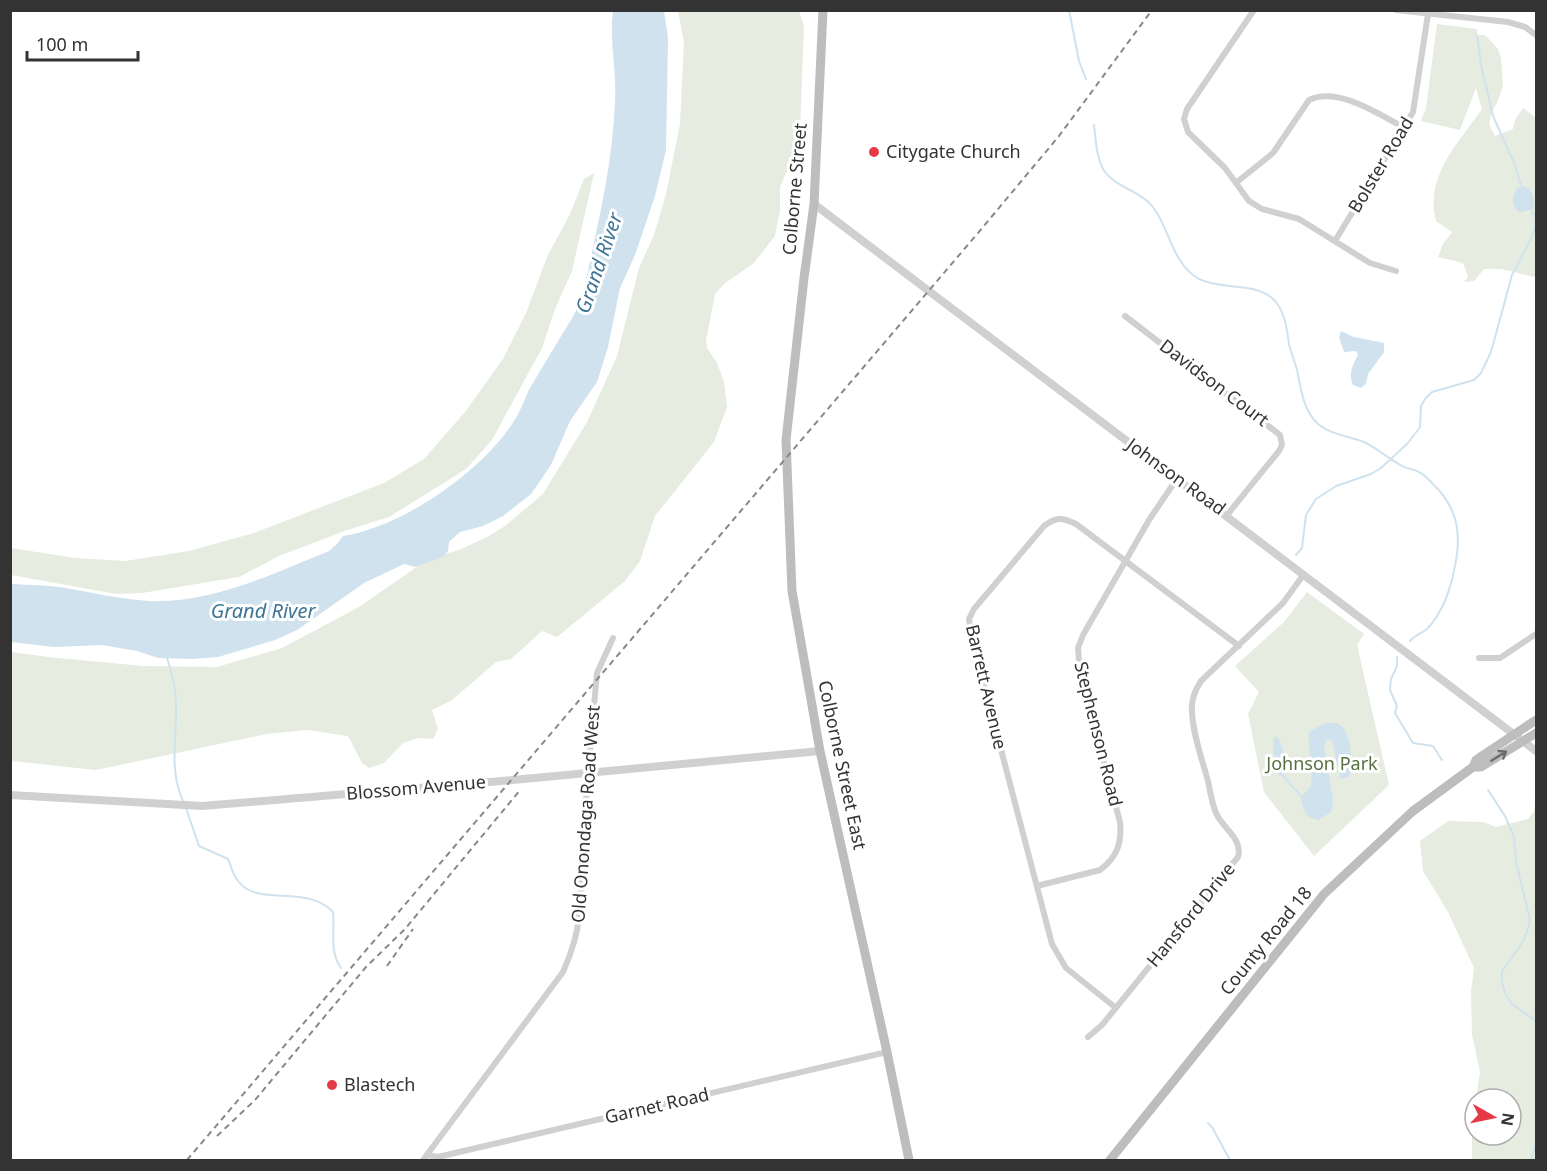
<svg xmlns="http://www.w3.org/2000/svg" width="1547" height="1171" font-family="'Noto Sans',sans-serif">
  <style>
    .green { fill: #e6ecdf }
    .water { fill: #cfe2ee }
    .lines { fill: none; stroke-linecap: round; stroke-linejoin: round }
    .stream { stroke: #cfe2ee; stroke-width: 2 }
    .minor { stroke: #d0d0d0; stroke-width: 6 }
    .tertiary { stroke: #d0d0d0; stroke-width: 8 }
    .secondary { stroke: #bdbdbd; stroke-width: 9 }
    .rail { stroke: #888; stroke-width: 2; stroke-dasharray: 6 4.5; stroke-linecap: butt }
    .oneway { stroke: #6a6a6a }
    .poi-dot { fill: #e63946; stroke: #fff; stroke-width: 2 }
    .labels { text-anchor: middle; stroke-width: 6; stroke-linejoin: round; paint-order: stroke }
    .poi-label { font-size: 18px; fill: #333; stroke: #fff; text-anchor: start }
    .street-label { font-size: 18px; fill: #333; stroke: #fff }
    .park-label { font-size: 18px; fill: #56703f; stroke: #fff }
    .water-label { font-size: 20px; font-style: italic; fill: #3f7597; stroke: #fff }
  </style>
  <rect width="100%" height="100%" fill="#fff"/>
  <!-- green -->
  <path class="green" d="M678,11H799L804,26L799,154L786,173L780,187V210L775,236L754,263L724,284L715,294L706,341L707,348L717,363L724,382L727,407L714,442L655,516L640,561L625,581L557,637L542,631L511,659L496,662L452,700L432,710L438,729L433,739L418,738L403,743L384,763L369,768L362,763L348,736L307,730L267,734L96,770L11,761V652L48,657L143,666L217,667L282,648L359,607L418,566L435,557L459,550L487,537L505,526L543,494L587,422L617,356L639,268L654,235L666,194L680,124L684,42Z
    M1437,24L1477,29V35H1485L1498,49L1501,58L1503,86L1497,103L1492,111L1489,124L1495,136L1513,129L1515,120L1523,108L1536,118V274L1534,277L1501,269H1484L1474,281L1464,282L1468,277L1463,263L1438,257L1443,244L1452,232L1436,221C1424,177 1459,142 1482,109L1476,88L1460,130L1421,121L1426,108Z
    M594,173L572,271L555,309L542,348L492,440L466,469L389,517L347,530L279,556L239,577L142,593L116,594L11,575V548L75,558L125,561L189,551L254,533L384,483L424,459L465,412L503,359L526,313L547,257L569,216L584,179Z
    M1307,592L1364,634L1357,645L1389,785L1314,856L1264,792L1248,714L1259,692L1235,666L1284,622Z
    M1536,797V1160H1472V1129L1475,1108V1135H1511V1099H1476L1480,1072L1472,1035L1471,992L1474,968L1447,910L1423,871L1420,841L1448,821L1483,822L1496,827L1528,819L1534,811Z"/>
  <!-- water -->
  <path class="water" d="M613,11H664L668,38L666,150L655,196L635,255L620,288L608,347L597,382L570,421L551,465L531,494L503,516L483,526L460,532L449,542L448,551L443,557L415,567L404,564L364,583L297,630L275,640L218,657L193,659L158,658L137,651L102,645L54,647L11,642V584C29,585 48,585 66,588C93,593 121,599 148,601C210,604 273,574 329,551L338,543L343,536C402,527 482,472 514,421C521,411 524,399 530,388C544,364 558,341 573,317C585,293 589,265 595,238C605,193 613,148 615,102C617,71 609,41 613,11Z
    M1525,186C1534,190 1535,200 1534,209L1520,212C1511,207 1512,196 1517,188Z
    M1341,331L1354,337L1384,343V352L1368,374L1366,384L1361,388L1353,385C1348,374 1353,364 1358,355L1356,351L1344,352L1339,337Z
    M1325,723C1330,723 1335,722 1340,725C1352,733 1353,764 1349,777L1340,779L1332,740L1327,739L1324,745L1333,800L1331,812L1319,820C1305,818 1302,810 1301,796C1303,794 1306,792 1308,790C1317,780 1307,746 1309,732Z
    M1276,736C1285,745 1285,763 1283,776L1279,775L1274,764L1273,739Z"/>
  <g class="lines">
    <!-- stream -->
    <path class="stream" d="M1069,10L1079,61L1086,79
      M1477,35L1481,65L1493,116L1515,165L1521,186
      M1094,125C1096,140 1096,156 1103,169C1115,188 1140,190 1153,207C1170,229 1172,264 1199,279C1221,290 1253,282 1272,298C1285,309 1287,330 1289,344C1291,353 1295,362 1297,370C1301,389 1303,410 1318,424C1331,435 1349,436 1364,442C1377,448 1389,459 1402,466C1407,469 1414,469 1419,472C1424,474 1429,480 1433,484C1459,509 1462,536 1454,571C1450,590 1442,613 1428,628C1423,633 1416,634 1410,641
      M1296,555L1302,548L1306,515L1316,499L1336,486L1371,474L1381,468L1408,443L1420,427L1421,406L1425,399L1432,392L1474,380L1481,373L1491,352L1512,275L1533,235L1536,224L1535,216L1532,211
      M1397,657V666L1391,679L1390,690L1397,706L1395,713L1413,743L1433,746L1442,760
      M167,658C170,668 174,680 175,690C180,728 166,767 184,803
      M1283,776L1301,796
      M1488,790L1505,816L1514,837L1516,862L1530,920L1527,932L1522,943L1502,971V983L1506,995L1512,1004L1536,1021
      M186,808L199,846L228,859C231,866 233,875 238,881C258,908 305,883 333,912C335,932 329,951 341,968
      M1208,1123L1212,1127L1230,1160
      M1531,1160L1536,1144"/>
    <!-- minor -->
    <path class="minor" d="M1254,10L1187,109L1184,119L1188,132L1225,168L1249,201L1262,209L1299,219L1370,263L1396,271
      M1396,10L1508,22L1525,27L1536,35
      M1237,182L1273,153L1309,100C1338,86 1380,115 1405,128
      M1335,241L1413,112L1428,14
      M1125,316L1280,435L1282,445L1279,451L1227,515
      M1479,658H1500L1536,634
      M1037,886L1100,870C1117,857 1122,844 1120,822L1080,674L1078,648L1083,635L1149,520L1176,480
      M1116,1008L1066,968L1052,944L972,639L969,619L974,609L1044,526C1056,517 1062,517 1076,524L1239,646
      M1088,1037L1102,1025L1238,857C1243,838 1223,829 1216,813C1212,803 1210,791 1208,781C1202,759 1193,735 1192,712C1191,701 1195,690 1201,681L1283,603L1304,574
      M427,1155L438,1157L887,1052
      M423,1160L563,972C571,954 577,937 579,917L588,771L597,673L613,638"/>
    <!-- tertiary -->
    <path class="tertiary" d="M814,204L1536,751
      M10,795L202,806L513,780L820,751"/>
    <!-- secondary -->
    <path class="secondary" d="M823,10L814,204L804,278L786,440L792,591L820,751L887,1052L909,1160
      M1473,767H1481L1536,733
      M1110,1160L1324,894L1413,811L1473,767L1476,760L1536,720"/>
    <!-- rail -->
    <path class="rail" d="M387,966L413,929
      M217,1136L255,1100L366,967L405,929L521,789
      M187,1160L978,233L1059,136L1152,10"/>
  </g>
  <!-- one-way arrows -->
  <defs><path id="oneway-shaft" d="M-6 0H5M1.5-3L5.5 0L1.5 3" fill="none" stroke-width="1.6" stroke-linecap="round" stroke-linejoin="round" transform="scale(1.5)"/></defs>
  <use class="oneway" href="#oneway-shaft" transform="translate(1499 756) rotate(-32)"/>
  <!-- markers -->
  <g class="poi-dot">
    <circle cx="874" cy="152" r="6"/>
    <circle cx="332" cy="1085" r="6"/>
  </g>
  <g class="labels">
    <!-- poi labels -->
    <g class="poi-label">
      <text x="886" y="158">Citygate Church</text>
      <text x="344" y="1091">Blastech</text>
    </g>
    <!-- street labels -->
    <g class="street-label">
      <text transform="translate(1381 165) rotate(-59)" y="6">Bolster Road</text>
      <text transform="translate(795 189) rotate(-85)" y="6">Colborne Street</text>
      <text transform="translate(1214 383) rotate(37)" y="6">Davidson Court</text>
      <text transform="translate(1176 477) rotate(36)" y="6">Johnson Road</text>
      <text transform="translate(986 687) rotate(77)" y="6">Barrett Avenue</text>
      <text transform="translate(1098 734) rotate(76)" y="6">Stephenson Road</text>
      <text transform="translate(842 765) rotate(78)" y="6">Colborne Street East</text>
      <text transform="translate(416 788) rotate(-5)" y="6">Blossom Avenue</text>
      <text transform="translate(586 814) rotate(-86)" y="6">Old Onondaga Road West</text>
      <text transform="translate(1191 915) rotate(-51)" y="6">Hansford Drive</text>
      <text transform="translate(1266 941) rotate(-51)" y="6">County Road 18</text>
      <text transform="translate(657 1106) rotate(-13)" y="6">Garnet Road</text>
    </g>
    <!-- park labels -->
    <g class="park-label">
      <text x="1322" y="770">Johnson Park</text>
    </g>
    <!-- water labels -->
    <g class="water-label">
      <text transform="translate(599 263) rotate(-71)" y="7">Grand River</text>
      <text x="263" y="618">Grand River</text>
    </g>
  </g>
  <!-- border -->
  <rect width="1547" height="1171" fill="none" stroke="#333333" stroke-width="24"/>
  <!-- north arrow -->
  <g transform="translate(1493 1117) rotate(99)"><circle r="28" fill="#ffffff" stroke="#adadad" stroke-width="1.5"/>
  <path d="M0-4.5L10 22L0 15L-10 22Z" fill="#e63946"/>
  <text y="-9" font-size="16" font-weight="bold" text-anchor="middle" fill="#333333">N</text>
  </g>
  <!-- scale -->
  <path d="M27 51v9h111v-9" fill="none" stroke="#333333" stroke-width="3"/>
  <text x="36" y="51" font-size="18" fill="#333333" stroke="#ffffff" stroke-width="4.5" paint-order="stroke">100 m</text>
</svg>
